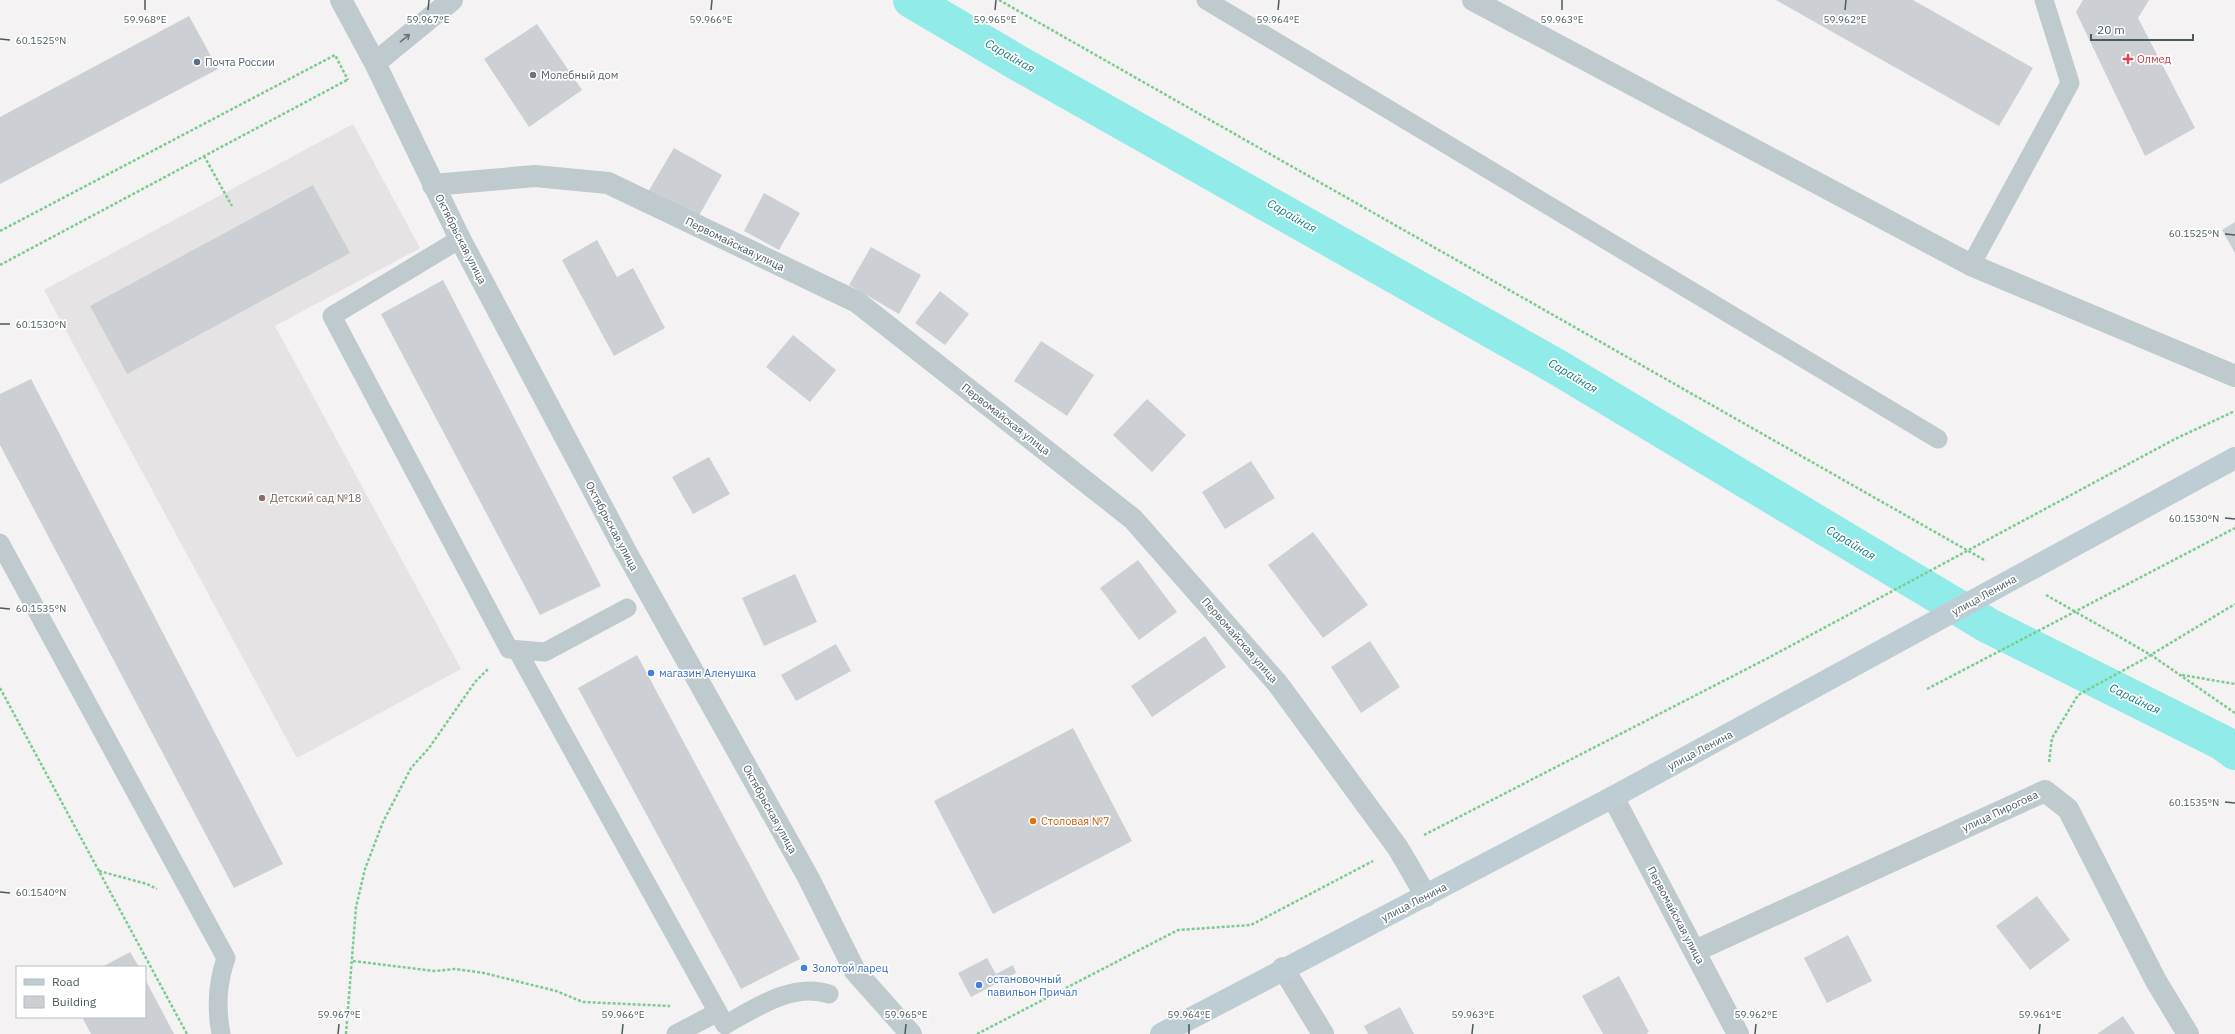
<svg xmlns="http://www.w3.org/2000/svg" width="2235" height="1034" font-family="'IBM Plex Sans',sans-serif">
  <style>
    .education { fill: #e5e3e4 }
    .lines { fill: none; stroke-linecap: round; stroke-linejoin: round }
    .canal { stroke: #90ebe9; stroke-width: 36 }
    .building { fill: #ccd0d4 }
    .path { stroke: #7acd91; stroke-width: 2.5; stroke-dasharray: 3 2; stroke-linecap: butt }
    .lane { stroke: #becace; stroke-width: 19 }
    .street { stroke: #becace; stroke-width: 22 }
    .secondary { stroke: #becdd3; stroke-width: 22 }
    .oneway { stroke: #67767b }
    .ticks { fill: none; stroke: #4a5a5f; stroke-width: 1.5 }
    .health-dot { fill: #e0444e; stroke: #fff; stroke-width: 1.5 }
    .service-dot { fill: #5c6f8a; stroke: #fff; stroke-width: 1.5 }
    .worship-dot { fill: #6b7280; stroke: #fff; stroke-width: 1.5 }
    .education-dot { fill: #8d6e63; stroke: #fff; stroke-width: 1.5 }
    .shop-dot { fill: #3f7fe0; stroke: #fff; stroke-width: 1.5 }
    .food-dot { fill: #e8710a; stroke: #fff; stroke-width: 1.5 }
    .labels { text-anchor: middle; stroke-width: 3.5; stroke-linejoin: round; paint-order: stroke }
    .health-label { font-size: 11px; fill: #be3a42; stroke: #fff; text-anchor: start }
    .service-label { font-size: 11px; fill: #4e5e75; stroke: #fff; text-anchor: start }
    .worship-label { font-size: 11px; fill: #5b616d; stroke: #fff; text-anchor: start }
    .street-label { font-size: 11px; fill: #4a5a5f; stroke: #fff }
    .education-label { font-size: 11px; fill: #785e54; stroke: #fff; text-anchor: start }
    .shop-label { font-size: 11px; fill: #366cbe; stroke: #fff; text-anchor: start }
    .food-label { font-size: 11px; fill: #c56008; stroke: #fff; text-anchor: start }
    .water-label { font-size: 12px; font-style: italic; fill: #107e7c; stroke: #fff }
    .ticks-label { font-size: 10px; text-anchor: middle; fill: #4a5a5f; stroke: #fff; stroke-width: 3.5; stroke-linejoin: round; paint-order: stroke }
  </style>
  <rect width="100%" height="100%" fill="#f4f2f2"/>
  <!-- education -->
  <path class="education" d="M353,124L420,248L275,326L461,669L297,758L44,290Z"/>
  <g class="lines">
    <!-- canal -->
    <path class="canal" d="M911,0L1018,63L1557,367L1989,626L2223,743L2235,752"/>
  </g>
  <!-- building -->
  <path class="building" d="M1776,0H1913L2033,68L1999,126Z
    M2083,0H2149L2138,18L2195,128L2145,156L2076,12Z
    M189,16L218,69L0,184V117Z
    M537,24L582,90L529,127L484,59Z
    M674,148L722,175L697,219L648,192Z
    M313,185L350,253L127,374L90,306Z
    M764,193L800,213L779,250L744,231Z
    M2235,222V253L2222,230Z
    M597,240L617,277L633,268L665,328L614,356L562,260Z
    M871,247L921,275L899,314L849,285Z
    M443,280L601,586L540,615L381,314Z
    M940,291L969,314L945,345L915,323Z
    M793,335L836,370L810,402L766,367Z
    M1041,341L1094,375L1067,416L1014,381Z
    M31,379L283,864L234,888L0,445V394Z
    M1147,399L1186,435L1152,472L1113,435Z
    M709,457L730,494L693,514L672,477Z
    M1251,461L1275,498L1225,529L1202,492Z
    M1313,532L1368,605L1323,638L1268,565Z
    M1138,560L1177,612L1139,640L1100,588Z
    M795,574L817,622L764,646L742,598Z
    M1205,636L1226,667L1152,717L1131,686Z
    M1370,641L1400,687L1361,713L1331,667Z
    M836,644L851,671L796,701L781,675Z
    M637,655L800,959L741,989L578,688Z
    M1073,728L1132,841L993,914L934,801Z
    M2037,896L2070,940L2030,970L1996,926Z
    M1848,935L1872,981L1827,1003L1804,958Z
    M130,952L139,967H102Z
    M987,958L996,974L1013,965L1016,973L971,997L958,973Z
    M1619,976L1649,1032L1646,1034H1603L1582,996Z
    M145,979L174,1034H91L82,1017H145Z
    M1400,1007L1414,1034H1368L1364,1026Z
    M2123,1016L2135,1034H2097Z"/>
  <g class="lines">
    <!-- path -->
    <path class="path" d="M999,0L1986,561
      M204,156L232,206
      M0,231L335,55L348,80
      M0,265L347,80
      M2046,595L2151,655L2235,713
      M2182,675L2235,684
      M0,688L187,1034
      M1927,689L2235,528
      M2049,762L2052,738L2078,695L2144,659L2235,604
      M1424,835L1768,658L2175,439L2235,411
      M99,871L147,884L157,889
      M353,961L434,971L455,969L484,973L556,991L583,1002L670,1006
      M346,1034L356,907L365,869L383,822L411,768L429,748L475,682L489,668
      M977,1034L1178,930L1251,925L1373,861"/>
    <!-- lane -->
    <path class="lane" d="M1206,0L1938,439
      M460,239L332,316L509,649L545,652L627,608
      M1971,265L2070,83L2044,0
      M0,543L226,958C217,984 216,1007 221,1034
      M517,650L725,1025C755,1008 793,982 829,994
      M676,1034L718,1012"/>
    <!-- street -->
    <path class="street" d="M341,0L375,63L460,239L625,550L808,877L855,971L911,1034
      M1473,0L1971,265L2235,376
      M375,63L452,0
      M433,185L535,176L608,183L857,302L1133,519L1278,684L1398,848L1426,896
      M1613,797L1738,1034
      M1695,951L2045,791L2068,809L2156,981L2188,1034
      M1283,968L1323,1034"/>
    <!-- secondary -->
    <path class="secondary" d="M1161,1034L1613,797L2235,458"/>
  </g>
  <!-- one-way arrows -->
  <defs><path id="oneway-shaft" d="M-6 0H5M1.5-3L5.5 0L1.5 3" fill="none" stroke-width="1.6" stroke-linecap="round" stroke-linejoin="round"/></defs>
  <use class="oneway" href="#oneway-shaft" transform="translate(405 38) rotate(-39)"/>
  <!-- ticks -->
  <path class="ticks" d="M145,10V0M428,10L429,0M711,10L712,0M995,10L996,0M1278,10L1279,0M1562,10V0M1845,10L1846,0M0,39L10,40M2225,234L2235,235M0,324H10M2225,518L2235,519M0,608L10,609M2225,802L2235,803M0,892L10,893M338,1034L339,1024M622,1034L623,1024M905,1034L906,1024M1189,1034V1024M1472,1034L1473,1024M1755,1034L1756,1024M2039,1034L2040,1024"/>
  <!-- markers -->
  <path class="health-dot" d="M2126 53h4v4h4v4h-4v4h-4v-4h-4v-4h4z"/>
  <circle class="service-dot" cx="197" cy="62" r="4"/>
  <circle class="worship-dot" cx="533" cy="75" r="4"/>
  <circle class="education-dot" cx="262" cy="498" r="4"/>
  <g class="shop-dot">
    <circle cx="651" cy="673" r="4"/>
    <circle cx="804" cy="968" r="4"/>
    <circle cx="979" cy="985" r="4"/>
  </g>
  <circle class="food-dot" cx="1033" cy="821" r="4"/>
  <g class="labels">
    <!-- health labels -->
    <g class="health-label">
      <text x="2137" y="63">Олмед</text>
    </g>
    <!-- service labels -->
    <g class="service-label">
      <text x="205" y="66">Почта России</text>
    </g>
    <!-- worship labels -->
    <g class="worship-label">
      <text x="541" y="79">Молебный дом</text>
    </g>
    <!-- street labels -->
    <g class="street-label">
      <text transform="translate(461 239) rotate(63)" y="4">Октябрьская улица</text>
      <text transform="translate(735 244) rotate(26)" y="4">Первомайская улица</text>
      <text transform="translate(1006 419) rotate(38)" y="4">Первомайская улица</text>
      <text transform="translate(612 526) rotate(62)" y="4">Октябрьская улица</text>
      <text transform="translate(1984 595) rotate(-29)" y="4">улица Ленина</text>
      <text transform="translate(1240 640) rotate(49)" y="4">Первомайская улица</text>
      <text transform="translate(1700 750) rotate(-28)" y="4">улица Ленина</text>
      <text transform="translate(770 809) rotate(61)" y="4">Октябрьская улица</text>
      <text transform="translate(2000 811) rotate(-25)" y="4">улица Пирогова</text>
      <text transform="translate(1414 902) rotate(-27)" y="4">улица Ленина</text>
      <text transform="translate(1676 915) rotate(62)" y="4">Первомайская улица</text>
    </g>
    <!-- education labels -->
    <g class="education-label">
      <text x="270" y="502">Детский сад №18</text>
    </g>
    <!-- shop labels -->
    <g class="shop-label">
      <text x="659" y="677">магазин Аленушка</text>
      <text x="812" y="972">Золотой ларец</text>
      <text x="987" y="983">остановочный<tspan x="987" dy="13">павильон Причал</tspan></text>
    </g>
    <!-- food labels -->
    <g class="food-label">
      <text x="1041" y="825">Столовая №7</text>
    </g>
    <!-- water labels -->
    <g class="water-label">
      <text transform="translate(1010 56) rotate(30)" y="4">Сарайная</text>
      <text transform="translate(1292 216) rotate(30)" y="4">Сарайная</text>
      <text transform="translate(1573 376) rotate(31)" y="4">Сарайная</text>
      <text transform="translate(1851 543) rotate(31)" y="4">Сарайная</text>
      <text transform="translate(2135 699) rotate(26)" y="4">Сарайная</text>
    </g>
  </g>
  <g class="ticks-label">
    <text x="145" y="23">59.968°E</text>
    <text x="428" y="23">59.967°E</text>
    <text x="711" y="23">59.966°E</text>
    <text x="995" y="23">59.965°E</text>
    <text x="1278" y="23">59.964°E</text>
    <text x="1562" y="23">59.963°E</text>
    <text x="1845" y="23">59.962°E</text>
    <text x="41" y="44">60.1525°N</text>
    <text x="2194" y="237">60.1525°N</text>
    <text x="41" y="328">60.1530°N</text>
    <text x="2194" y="522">60.1530°N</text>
    <text x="41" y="612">60.1535°N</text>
    <text x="2194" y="806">60.1535°N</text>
    <text x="41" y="896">60.1540°N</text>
    <text x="339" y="1018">59.967°E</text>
    <text x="623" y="1018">59.966°E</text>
    <text x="906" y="1018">59.965°E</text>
    <text x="1189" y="1018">59.964°E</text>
    <text x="1473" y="1018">59.963°E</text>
    <text x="1756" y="1018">59.962°E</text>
    <text x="2040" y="1018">59.961°E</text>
  </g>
  <!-- legend -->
  <rect x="16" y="966" width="130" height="52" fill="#ffffff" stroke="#b7bdbf"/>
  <rect x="24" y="979" width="20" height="6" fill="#becdd3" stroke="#b7bdbf"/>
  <text x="52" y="986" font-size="12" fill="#4a5a5f">Road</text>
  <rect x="24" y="996" width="20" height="12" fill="#ccd0d4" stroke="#b7bdbf"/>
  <text x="52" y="1006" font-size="12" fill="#4a5a5f">Building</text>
  <!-- scale -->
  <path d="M2091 34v6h102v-6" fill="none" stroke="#4a5a5f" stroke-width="2"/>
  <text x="2097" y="34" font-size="12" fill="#4a5a5f" stroke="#ffffff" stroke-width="3" paint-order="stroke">20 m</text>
</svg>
